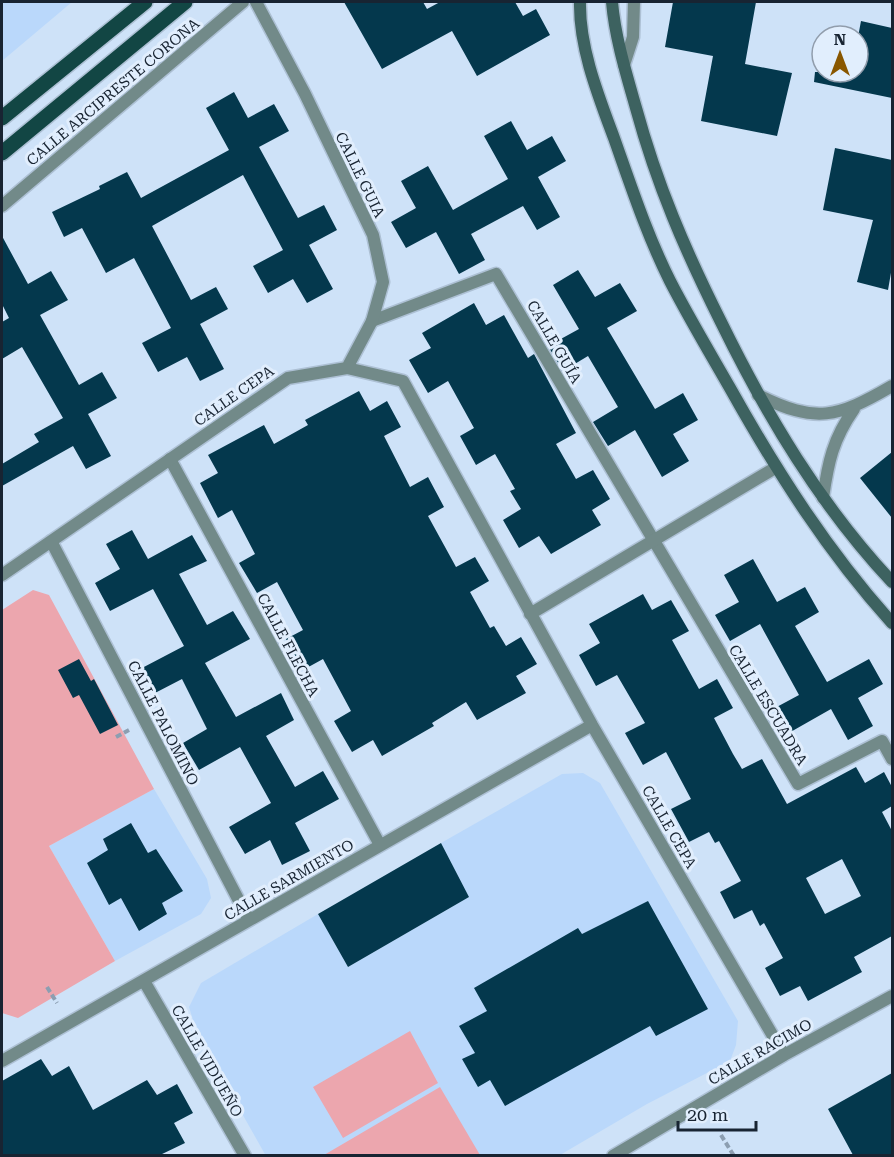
<svg xmlns="http://www.w3.org/2000/svg" width="894" height="1157" font-family="'Roboto Serif',serif">
  <style>
    .built { fill: #bad8fb }
    .green { fill: #eca6ae }
    .building { fill: #04384d; fill-rule: evenodd }
    .lines { fill: none; stroke-linecap: round; stroke-linejoin: round }
    .pedestrian-casing { stroke: #adc0d4; stroke-width: 15 }
    .minor-casing { stroke: #adc0d4; stroke-width: 15 }
    .secondary-casing { stroke: #adc0d4; stroke-width: 15 }
    .primary-casing { stroke: #adc0d4; stroke-width: 18 }
    .path { stroke: #8c9eb1; stroke-width: 4; stroke-dasharray: 6 3; stroke-linecap: butt }
    .pedestrian { stroke: #728a89; stroke-width: 12 }
    .minor { stroke: #728a89; stroke-width: 12 }
    .secondary { stroke: #3d6260; stroke-width: 12 }
    .primary { stroke: #124644; stroke-width: 15 }
    .labels { text-anchor: middle; stroke-width: 6; stroke-linejoin: round; paint-order: stroke }
    .street-label { font-size: 15px; fill: #182432; stroke: #e1eefd }
  </style>
  <rect width="100%" height="100%" fill="#cee2f8"/>
  <!-- built -->
  <path class="built" d="M2,2H72L2,61Z
    M583,773L600,783L738,1021L736,1045L730,1061L647,1104L560,1155L266,1156L198,1036L189,1007L201,983L318,914L348,967L469,897L441,843L562,774Z
    M154,789L207,879L211,898L201,914L115,961L49,846Z"/>
  <!-- green -->
  <path class="green" d="M33,590L49,595L154,789L49,846L115,961L18,1018L2,1013V610Z
    M410,1031L438,1083L343,1138L313,1087Z
    M440,1087L480,1155H324Z"/>
  <!-- building -->
  <path class="building" d="M344,2H423L427,9L440,2H515L523,16L536,9L550,35L477,76L452,31L382,69Z
    M673,2H756L745,64L792,73L777,136L701,121L713,56L665,47Z
    M861,21L892,28V98L814,82L815,72H858V37Z
    M234,92L248,118L274,104L289,131L259,147L298,218L324,205L337,230L309,245L333,289L307,303L293,279L268,293L253,266L283,250L243,175L152,226L191,300L216,287L228,309L200,324L224,369L200,381L187,357L158,372L142,343L171,328L134,258L106,273L82,228L64,237L52,212L100,189L99,186L127,172L141,198L229,150L206,108Z
    M511,121L527,150L552,136L566,161L538,177L560,217L537,230L523,206L471,234L485,260L459,274L436,232L406,248L391,222L416,208L401,181L428,166L453,210L508,179L484,136Z
    M835,148L892,160V267L888,290L857,282L873,220L823,210Z
    M2,236L28,284L51,271L68,300L40,315L79,385L102,372L117,398L88,414L111,456L86,469L73,446L2,486V464L39,442L34,434L63,418L22,347L2,359V322L9,318L2,304Z
    M578,270L595,297L620,283L637,311L607,328L655,409L683,393L698,420L673,434L689,461L662,477L635,430L608,446L593,422L618,407L588,356L563,371L548,346L579,329L553,285Z
    M474,303L486,325L504,315L528,358L534,354L576,433L556,444L576,479L593,470L610,499L592,510L601,525L551,554L539,536L519,548L503,520L521,509L510,491L515,489L495,454L476,465L460,436L474,428L448,381L428,393L409,360L431,348L422,333Z
    M359,391L370,411L387,401L401,427L384,436L410,487L428,477L444,507L428,516L456,567L475,557L489,581L470,592L490,628L494,626L506,646L521,637L537,664L516,676L526,693L477,720L466,702L432,723L434,726L382,756L373,740L352,752L334,721L351,711L323,659L303,670L286,639L303,630L277,582L257,593L239,563L255,554L232,510L218,518L200,483L218,473L208,455L264,425L274,444L308,425L305,420Z
    M892,452V518L860,478Z
    M132,530L148,559L192,535L207,561L179,574L207,625L233,611L250,639L205,663L236,717L281,693L294,720L266,736L295,787L323,771L339,799L295,823L310,851L282,865L270,840L245,854L229,827L271,803L240,747L199,770L183,743L207,729L182,679L155,693L142,668L184,646L153,589L110,611L95,583L120,569L106,544Z
    M753,559L777,602L805,587L819,612L795,626L827,682L869,659L883,684L858,698L873,726L848,740L831,709L787,734L773,709L799,695L760,624L730,641L715,615L739,602L724,575Z
    M643,594L652,610L671,600L689,631L672,640L699,689L717,679L733,708L714,718L733,754L742,769L762,759L787,804L856,767L865,783L884,772L892,787V806L882,812L892,831V936L854,957L862,972L808,1001L800,986L780,996L765,968L783,958L764,923L760,926L752,910L734,919L720,892L741,881L719,841L715,843L709,832L689,842L671,809L691,799L666,752L643,765L625,733L645,723L617,675L596,686L579,655L600,643L589,624ZM842,859L861,896L825,914L806,878Z
    M79,659L91,681L94,679L118,725L100,734L79,695L73,698L58,670Z
    M131,823L148,853L156,849L183,891L162,903L167,914L139,931L121,898L109,905L87,863L108,850L103,839Z
    M441,843L469,897L348,967L318,914Z
    M648,901L708,1009L656,1036L650,1026L505,1106L490,1080L478,1087L462,1059L475,1053L459,1026L487,1011L474,988L578,928L582,934Z
    M41,1059L52,1076L69,1066L93,1110L147,1080L157,1095L177,1084L193,1113L174,1123L185,1143L160,1155H2V1081Z
    M892,1073V1155H853L828,1109Z"/>
  <g class="lines">
    <defs>
      <path id="pedestrian" d="M372,321L496,274L798,784L882,741L892,759
        M170,459L380,845"/>
      <path id="minor" d="M256,2L305,94L373,235L383,282L372,321L347,368
        M624,65L633,37L634,2
        M2,206L243,2
        M758,395C816,424 837,418 892,386
        M823,498C828,462 833,439 854,409
        M51,541L249,920
        M2,575L288,378L347,368L403,381L592,725L784,1055
        M530,614L775,468
        M144,981L245,1156
        M2,1061L592,725
        M613,1156L784,1055L892,996"/>
      <path id="secondary" d="M580,2C579,47 598,95 614,138C631,186 647,235 670,281C689,318 710,353 730,388C777,472 828,552 892,623
        M612,2C615,37 626,73 636,108C657,185 685,250 721,322C767,416 820,505 892,582"/>
      <path id="primary" d="M2,118L145,2
        M2,153L185,2"/>
    </defs>
    <!-- pedestrian casing -->
    <use href="#pedestrian" class="pedestrian-casing"/>
    <!-- minor casing -->
    <use href="#minor" class="minor-casing"/>
    <!-- secondary casing -->
    <use href="#secondary" class="secondary-casing"/>
    <!-- primary casing -->
    <use href="#primary" class="primary-casing"/>
    <!-- path -->
    <path class="path" d="M116,737L129,730
      M47,987L57,1003
      M721,1135L734,1156"/>
    <!-- pedestrian -->
    <use href="#pedestrian" class="pedestrian"/>
    <!-- minor -->
    <use href="#minor" class="minor"/>
    <!-- secondary -->
    <use href="#secondary" class="secondary"/>
    <!-- primary -->
    <use href="#primary" class="primary"/>
  </g>
  <g class="labels">
    <!-- street labels -->
    <g class="street-label">
      <text transform="translate(113 92) rotate(-40)" y="5">CALLE ARCIPRESTE CORONA</text>
      <text transform="translate(360 175) rotate(64)" y="5">CALLE GUIA</text>
      <text transform="translate(554 342) rotate(60)" y="5">CALLE GUÍA</text>
      <text transform="translate(234 396) rotate(-35)" y="5">CALLE CEPA</text>
      <text transform="translate(288 645) rotate(62)" y="5">CALLE FLECHA</text>
      <text transform="translate(768 705) rotate(59)" y="5">CALLE ESCUADRA</text>
      <text transform="translate(163 723) rotate(63)" y="5">CALLE PALOMINO</text>
      <text transform="translate(669 827) rotate(60)" y="5">CALLE CEPA</text>
      <text transform="translate(289 880) rotate(-30)" y="5">CALLE SARMIENTO</text>
      <text transform="translate(760 1052) rotate(-30)" y="5">CALLE RACIMO</text>
      <text transform="translate(207 1061) rotate(60)" y="5">CALLE VIDUEÑO</text>
    </g>
  </g>
  <!-- border -->
  <rect width="894" height="1157" fill="none" stroke="#182432" stroke-width="6"/>
  <!-- north arrow -->
  <g transform="translate(840 54)"><circle r="28" fill="#e1eefd" stroke="#919dac" stroke-width="1.5"/>
  <path d="M0-4.5L10 22L0 15L-10 22Z" fill="#895700"/>
  <text y="-9" font-size="16" font-weight="bold" text-anchor="middle" fill="#182432">N</text>
  </g>
  <!-- scale -->
  <path d="M678 1121v9h78v-9" fill="none" stroke="#182432" stroke-width="3"/>
  <text x="687" y="1121" font-size="18" fill="#182432" stroke="#e1eefd" stroke-width="4.5" paint-order="stroke">20 m</text>
</svg>
